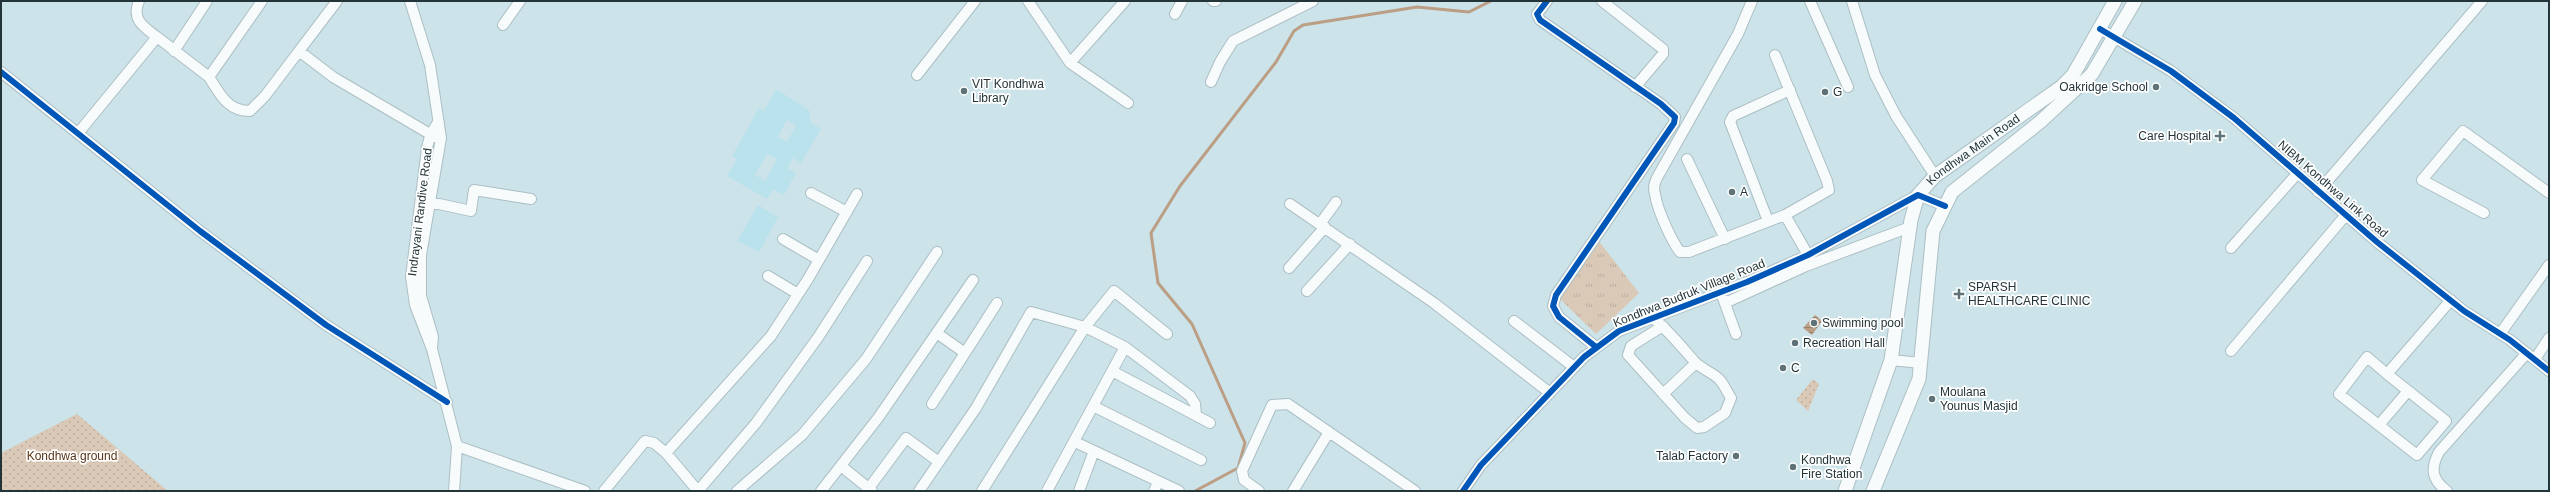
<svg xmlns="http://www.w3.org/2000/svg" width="2550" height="492" font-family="Arial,sans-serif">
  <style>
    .built { fill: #bae2ed; fill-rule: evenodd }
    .grass { fill: url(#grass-tufts) }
    .park { fill: url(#park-dots) }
    .water { fill: url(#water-rules) }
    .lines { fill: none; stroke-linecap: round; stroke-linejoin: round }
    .stream { stroke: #bc9e84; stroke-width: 3 }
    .minor-casing { stroke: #acbfc4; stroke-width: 12 }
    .major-casing { stroke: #acbfc4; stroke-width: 15 }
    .minor { stroke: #f7fbfc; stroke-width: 10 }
    .major { stroke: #f7fbfc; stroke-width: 13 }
    .cycleway-casing { stroke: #fff; stroke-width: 8 }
    .cycleway { stroke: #0057b8; stroke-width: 6 }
    .poi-dot { fill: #5e7277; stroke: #fff; stroke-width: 1.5 }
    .labels { text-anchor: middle; stroke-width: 3.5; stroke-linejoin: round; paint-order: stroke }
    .poi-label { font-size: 12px; fill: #24353a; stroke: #fff; text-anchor: start }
    .street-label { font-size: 12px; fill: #24353a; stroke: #fff }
    .park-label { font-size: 12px; fill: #5a3416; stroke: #fff }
  </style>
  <defs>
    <pattern id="grass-tufts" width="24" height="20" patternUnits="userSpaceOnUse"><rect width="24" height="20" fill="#dac9b7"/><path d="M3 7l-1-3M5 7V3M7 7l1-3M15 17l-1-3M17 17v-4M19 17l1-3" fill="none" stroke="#bbad9e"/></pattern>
    <pattern id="park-dots" width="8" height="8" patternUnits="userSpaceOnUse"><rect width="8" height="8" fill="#dac9b7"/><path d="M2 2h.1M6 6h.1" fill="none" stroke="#bbad9e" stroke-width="1.8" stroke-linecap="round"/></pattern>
    <pattern id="water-rules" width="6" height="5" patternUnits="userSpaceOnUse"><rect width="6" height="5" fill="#bc9e84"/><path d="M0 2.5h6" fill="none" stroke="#99826d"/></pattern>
  </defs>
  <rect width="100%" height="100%" fill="#cbe3e9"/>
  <!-- built -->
  <path class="built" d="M776,89L809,110L811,123L821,129L801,163L793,158L787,168L796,173L784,195L773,189L767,199L727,176L737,159L732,156L759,108L764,111ZM787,120L796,125L787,142L778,137ZM767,154L777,159L765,181L755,175Z
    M758,205L778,217L759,252L737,241Z"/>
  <!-- grass -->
  <path class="grass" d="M1598,240L1639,293L1596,334L1558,297Z"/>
  <!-- park -->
  <path class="park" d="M1813,379L1819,384L1808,411L1796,400Z
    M77,414L168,491H1V453Z"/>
  <!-- water -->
  <path class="water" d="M1815,315L1822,321L1812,335L1803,328Z"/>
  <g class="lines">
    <!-- stream -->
    <path class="stream" d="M1195,491L1238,468L1245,443L1192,324L1158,283L1151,233L1180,186L1276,62L1294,31L1303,25L1417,7L1469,12L1491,1"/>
    <defs>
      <path id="minor" d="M139,1C131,20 144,27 157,37
        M410,1L430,65L441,138L421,255V296L433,337L432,348
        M1028,1L1070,63L1128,103
        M1213,1H1216
        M1547,1L1537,14L1540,20L1661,104L1675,117L1674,123L1556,295L1553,306L1559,317L1596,347
        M1602,1L1663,49V54L1635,87
        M1752,1L1738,34L1658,176C1655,181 1653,188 1655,194C1657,209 1671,240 1680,252H1689L1785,215
        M1810,1L1848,87
        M1852,1L1875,75L1896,116L1935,176
        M1175,14L1182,1
        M503,25L520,1
        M2100,29L2171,71L2234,118L2377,242L2464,311L2510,340L2549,371
        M174,51L207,1
        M299,51L337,1
        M1775,55L1827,181L1829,190L1785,215L1808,255
        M1070,63L1125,1
        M1,72L200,231L326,325L447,402
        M917,75L975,1
        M209,77C220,94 227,111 250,111L265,96L299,51L333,77L435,137
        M1211,82L1220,62L1233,41L1313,1
        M438,122L430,136L427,148L411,277L415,305L432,349L457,446L454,491
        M79,132L157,37L209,77L262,1
        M1687,159L1725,239
        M2318,192L2482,1
        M811,193L847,212
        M430,202L471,211L474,190L531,199
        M1290,204L1434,303L1550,393
        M2484,213L2422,180L2463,131L2549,193
        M1768,221L1730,122L1733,116L1790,90
        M1320,224L1336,202
        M783,239L819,260
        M2231,248L2297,174
        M1289,268L1325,227
        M768,276L798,294
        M1307,291L1350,244
        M1723,298L1736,334
        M1725,303L1806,266L1910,227
        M1653,318C1669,331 1680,345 1694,361C1701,369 1712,372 1719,379C1724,384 1727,392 1731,398L1725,413L1704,427L1697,428L1685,418L1628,355L1631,346L1663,326
        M1514,321L1574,367
        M2500,334L2549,265
        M1125,347L1190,396L1195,404L1196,415
        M2231,351L2345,216
        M965,353L997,303
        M2535,359L2549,338
        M1891,360L1921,363
        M1112,371L1210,423
        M2387,374L2367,357L2339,394L2417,455L2446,421L2387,374L2451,300
        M1663,394L1696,363
        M932,404L965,353L938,334
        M1093,406L1201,460
        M2379,425L2408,391
        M1075,442L1179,491
        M457,446L585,491
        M841,466L872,491
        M869,488L906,438L939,462
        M604,491L645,441L654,443L666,453
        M698,491L666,453L771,336L808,279L857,194
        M698,491L756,423L819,336L867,261
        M737,491L802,435L866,359L937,252
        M821,491L878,418L973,280
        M919,491L976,408L1031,312L1085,327L982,491
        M1047,491L1125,347L1085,327L1114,291L1167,334
        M1079,491L1094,451
        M1154,491L1158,482
        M1259,491L1244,480L1242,471L1272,405L1288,404L1415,491
        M1293,491L1329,432
        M1463,491L1481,465L1584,357L1619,331L1747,282L1808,255L1918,195L1945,206
        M2447,491C2432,480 2430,469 2439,452L2527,353"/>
      <g id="major">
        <path id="s1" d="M1845,491L1891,360L1911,220L1918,195L1935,176L2061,87L2073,75L2115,1"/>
        <path d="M1873,491L1919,379L1933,231L1952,192L2040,122L2092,74L2135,1"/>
      </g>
    </defs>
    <!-- minor casing -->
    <use href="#minor" class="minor-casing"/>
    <!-- major casing -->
    <use href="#major" class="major-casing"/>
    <!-- minor -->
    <use href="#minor" class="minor"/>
    <!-- major -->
    <use href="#major" class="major"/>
    <defs>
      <path id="cycleway" d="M1547,1L1537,14L1540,20L1661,104L1675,117L1674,123L1556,295L1553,306L1559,317L1596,347
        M2100,29L2171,71L2234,118L2377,242L2464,311L2510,340L2549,371
        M1,72L200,231L326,325L447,402
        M1463,491L1481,465L1584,357L1619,331L1747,282L1808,255L1918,195L1945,206"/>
    </defs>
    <!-- cycleway casing -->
    <use href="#cycleway" class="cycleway-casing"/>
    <!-- cycleway -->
    <use href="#cycleway" class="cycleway"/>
  </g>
  <!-- markers -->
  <g class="poi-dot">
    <circle cx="2156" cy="87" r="4"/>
    <circle cx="964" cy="91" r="4"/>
    <circle cx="1825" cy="92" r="4"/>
    <path d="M2218 130h4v4h4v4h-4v4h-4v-4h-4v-4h4z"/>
    <circle cx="1732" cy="192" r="4"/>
    <path d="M1957 288h4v4h4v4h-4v4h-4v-4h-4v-4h4z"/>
    <circle cx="1814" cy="323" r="4"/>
    <circle cx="1795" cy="343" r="4"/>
    <circle cx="1783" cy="368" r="4"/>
    <circle cx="1932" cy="399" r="4"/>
    <circle cx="1736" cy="456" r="4"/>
    <circle cx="1793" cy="467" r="4"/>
  </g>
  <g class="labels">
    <!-- poi labels -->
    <g class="poi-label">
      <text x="972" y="88">VIT Kondhwa<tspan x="972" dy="14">Library</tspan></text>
      <text x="2148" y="91" text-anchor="end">Oakridge School</text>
      <text x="1833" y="96">G</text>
      <text x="2211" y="140" text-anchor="end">Care Hospital</text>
      <text x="1740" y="196">A</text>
      <text x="1968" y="291">SPARSH<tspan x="1968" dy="14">HEALTHCARE CLINIC</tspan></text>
      <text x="1822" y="327">Swimming pool</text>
      <text x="1803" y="347">Recreation Hall</text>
      <text x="1791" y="372">C</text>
      <text x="1940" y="396">Moulana<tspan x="1940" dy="14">Younus Masjid</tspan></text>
      <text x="1728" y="460" text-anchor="end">Talab Factory</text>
      <text x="1801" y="464">Kondhwa<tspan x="1801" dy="14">Fire Station</tspan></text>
    </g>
    <!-- street labels -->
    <g class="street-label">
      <text dy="4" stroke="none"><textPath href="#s1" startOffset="378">Kondhwa Main Road</textPath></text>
      <text transform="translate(2333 189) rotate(41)" y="4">NIBM Kondhwa Link Road</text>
      <text transform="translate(420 212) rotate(-83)" y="4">Indrayani Randive Road</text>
      <text transform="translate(1689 293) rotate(-22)" y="4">Kondhwa Budruk Village Road</text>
    </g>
    <!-- park labels -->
    <g class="park-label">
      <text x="72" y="460">Kondhwa ground</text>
    </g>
  </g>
  <!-- border -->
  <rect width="2550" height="492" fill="none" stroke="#24353a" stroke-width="4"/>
</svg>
